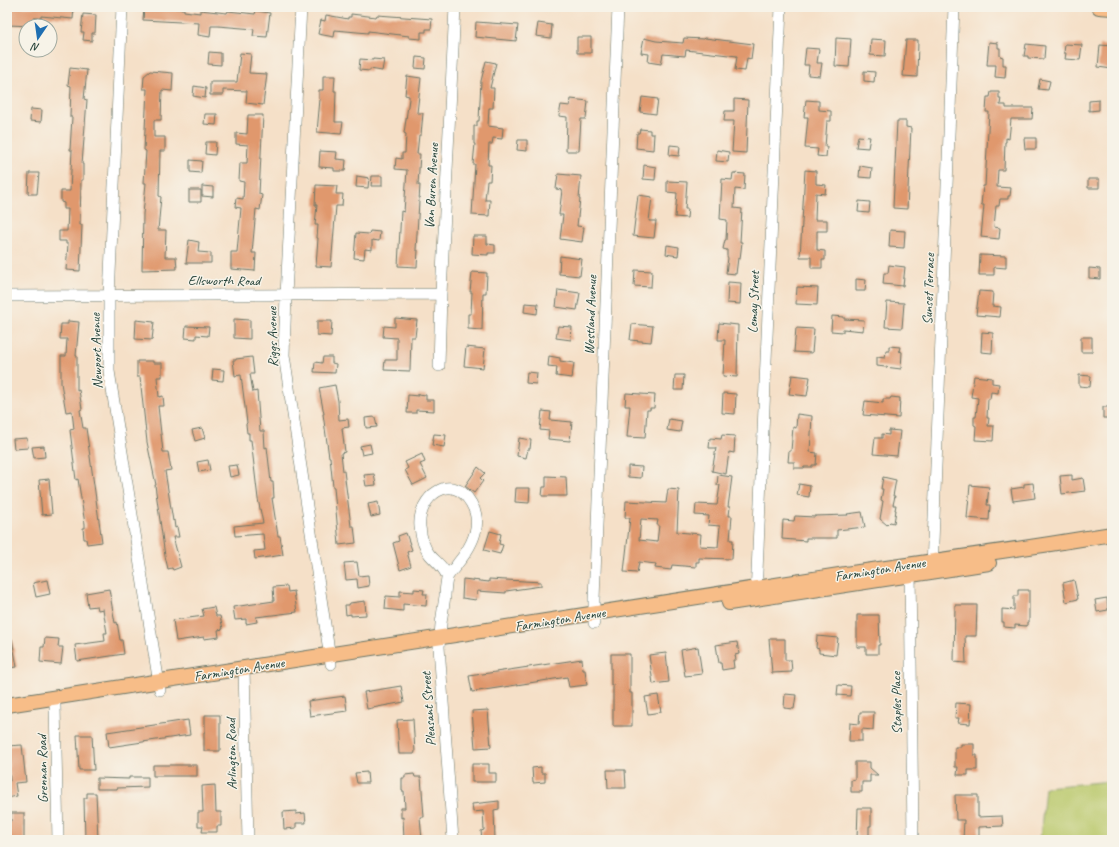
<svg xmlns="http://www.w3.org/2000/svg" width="1119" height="847" font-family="Caveat,sans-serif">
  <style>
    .green { fill: #b9c86b; stroke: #6c8250 }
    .building { fill: #e0986d; fill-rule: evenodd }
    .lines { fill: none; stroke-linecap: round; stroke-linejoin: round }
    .minor-casing { stroke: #6a7668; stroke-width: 12 }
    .major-casing { stroke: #6a7668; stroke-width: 16 }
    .minor { stroke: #fff; stroke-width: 11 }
    .major { stroke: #f7bd88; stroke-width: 14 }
    .labels { text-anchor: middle; stroke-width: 3; stroke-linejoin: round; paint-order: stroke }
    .street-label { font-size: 14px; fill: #1f3d34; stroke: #f7f3e8 }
  </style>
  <rect width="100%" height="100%" fill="#f7f3e8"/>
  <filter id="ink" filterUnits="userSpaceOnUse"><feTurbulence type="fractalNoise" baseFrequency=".025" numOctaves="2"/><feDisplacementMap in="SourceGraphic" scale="8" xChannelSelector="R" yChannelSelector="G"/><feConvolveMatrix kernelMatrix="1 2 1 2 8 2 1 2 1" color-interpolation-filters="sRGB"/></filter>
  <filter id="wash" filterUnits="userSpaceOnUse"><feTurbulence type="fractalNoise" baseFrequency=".012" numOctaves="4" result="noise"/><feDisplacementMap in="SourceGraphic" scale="16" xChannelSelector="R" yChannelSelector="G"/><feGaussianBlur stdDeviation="0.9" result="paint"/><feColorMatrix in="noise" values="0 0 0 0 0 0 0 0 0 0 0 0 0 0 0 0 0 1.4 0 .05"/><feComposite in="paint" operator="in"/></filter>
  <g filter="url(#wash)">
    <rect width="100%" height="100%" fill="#f5e0c8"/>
    <!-- green -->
    <path class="green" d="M1112,781V840H1040L1045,787Z"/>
    <g id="blocks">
      <!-- building -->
      <path class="building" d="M7,7H74L73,19L41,16V18H34L33,26L7,25Z
        M144,7L184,9V11L200,13V10L227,13L228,11L255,14L256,11L270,13L267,37L253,36L254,29L218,26H211L210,37L198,35L199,23L143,20Z
        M83,14L96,15L95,33H92V41L83,40L84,32H81Z
        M351,14L376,17L377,15L432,19L431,29H426V32H421V39L409,38V36L368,31V33L335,30L334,37L318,34L321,20L325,21L326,15L348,19V17H351Z
        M476,22L518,25L516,41L475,37Z
        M538,23L552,25L551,38L536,36Z
        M577,37H591V53H577Z
        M644,38L656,41L683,43L684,38L704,39L705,38L753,44L751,59L747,58L745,71L735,70L737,56L686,50L685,56L663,54L661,64L648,62L649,54L641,53Z
        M836,38L851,39L849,67L835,66Z
        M871,39L886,40L885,56L870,55Z
        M906,40H918L917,77L903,76Z
        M989,42L998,43V48H1000V56L1003,57V65H1006L1005,78L995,77L996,65H987Z
        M1026,44L1045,46L1044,59L1028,58V56H1024Z
        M1065,44L1082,45L1080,60L1065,59L1066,53H1064Z
        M1100,45L1112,46V69L1098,67Z
        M806,48L819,49L817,63H822L820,76L808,75L809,65H804Z
        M209,52L221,53V65L208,64Z
        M240,53L251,54L249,73L267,74L263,105L246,103L247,91L223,90V95H210V82H237Z
        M416,57L426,58L425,69L415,68Z
        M360,59L373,60V59L384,60L382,71L370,69V71L359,70Z
        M486,61L496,63L490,88H494L493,108H489L488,126L503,128L502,139L493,138L492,144H489L488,165H491L490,181H487L485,200H490L489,216L472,215L475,164H473L475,144H474V126H477V121H479L481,81Z
        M70,68L87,70L84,99L87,100L82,164H83V180H81L80,225H82L80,271L66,270L68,244H66V241H59V231H67L68,209H64V203L61,202V191H70L72,150H70L72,117H70L71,86L68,85Z
        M150,71L173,73L172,91L162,90L161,120H154V137H165V151H160L159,196L161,197L158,230H166L165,257H176L177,269L142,270L143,214L146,183H144L146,151L144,150L147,89H143L144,76Z
        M864,71L875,72L874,82L864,81Z
        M323,76H335L334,91H336L335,122H343L341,134L317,132L320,99H319V90H323Z
        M407,76L421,78L417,113H423L421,135H419L417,154H420L418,185H420L416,250H418L417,267L398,266L401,211L404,212L407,170L395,169L396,158L402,159V153H405L406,134L404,133L409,99V96L405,95Z
        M1040,79L1050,81L1048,90L1038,89Z
        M194,86L206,88L205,98L193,96Z
        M991,92H999V98H1001L1000,105H1006V108H1033L1032,119H1011L1009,139L1006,138V142H1005L1004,170H998L997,187L1011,188L1010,196H1008V199H1000L999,206H996L994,227L1000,228L999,239L981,237L984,205H981L983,186H985L989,112H986L987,97H990Z
        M642,97L658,99L656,114L640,112Z
        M571,99L588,101L586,119H581L579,151H566L567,117L559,116L561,105L570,106Z
        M734,99L748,100L746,153L732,152L734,121H724L725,111H734Z
        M806,100L819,101V110L831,111V121H827L825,147H827L826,157L817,156L818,149L805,148L808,117H804Z
        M1099,100V110L1089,111V101Z
        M31,109L42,110L41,122L30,121Z
        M205,114H217L216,125L204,124Z
        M248,115H263L259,194L262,195L260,210L256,209L252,253H256L255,271L231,269V252H237L241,208L235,207L236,198L243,199L244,182L239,181L240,163H247L248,145L236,144V133L247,134Z
        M897,121H906V127L911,128L907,209L893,208Z
        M640,129L650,130V134H654L653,150L636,148L637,133H639Z
        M858,136L870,137L868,148L856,147Z
        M1024,138H1036V149H1025Z
        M518,140H527V151L517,150Z
        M206,142H216L215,155L205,154Z
        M670,145L680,146L679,156L669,155Z
        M717,150L729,152L728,162L716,161Z
        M320,151L337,152L336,159L346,160L345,171H334V168L319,167Z
        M190,160L202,161L201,173L190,172Z
        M644,165L656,167L655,180L643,179Z
        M860,166L872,168L871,178L859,177Z
        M805,170L816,171V184L826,185L825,194L816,193L815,220H827V231H817V250L825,251V260H822V268H811V257H800Z
        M29,173H39L37,194H28Z
        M733,173L745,174L744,190L735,189L734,208L742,209L740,242H742L740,259L738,258L736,274L726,273L728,258L727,256V250L723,249L725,240H726L727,220L720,219L722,179L732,180Z
        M558,174L581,176L579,199H580L577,226L584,227L582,242L560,239L563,215H559L562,190L556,189Z
        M357,176L369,178L368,188L356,187Z
        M372,176H382V186H371Z
        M1088,179H1099V188H1088Z
        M667,181L687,182L685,209H688L687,218L675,217L677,193L667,192Z
        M316,185L337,186L336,194H343L342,206H336L331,267L316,266L318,238H317L318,225H315L317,205H315Z
        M202,186L213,187V197L202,196Z
        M189,190H201V202H189Z
        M638,195L652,197L649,221H656L654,238L633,236Z
        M859,201L870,202L869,213L858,212Z
        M890,230L905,231L904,248L889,247Z
        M370,231L380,232L379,241L372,240V250L365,249L364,259L354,258L356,233L369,234Z
        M473,236H487V244L495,245V253H488V255L472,254Z
        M189,240L199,242L198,252L211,253V263H186Z
        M667,245L679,247L678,256L666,254Z
        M980,255L1006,256V268L994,267V275H979Z
        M560,256L582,259L580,276L559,274Z
        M889,265L905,267L903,286L883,284L884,273H888Z
        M1089,268L1100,269V279L1089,278Z
        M635,270L652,271L651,287L634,286Z
        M472,272L487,273L486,293H483L482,330L468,329V314H471L472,292H470Z
        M856,279L866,280L865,291H856Z
        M728,282L741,283L740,304L727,303Z
        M797,287L818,288L817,305L796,304Z
        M558,290L580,293L577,310L556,307Z
        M979,291L993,292L992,306L1001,307L1000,317L976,315Z
        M887,302L904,303L902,328L885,327Z
        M525,303L538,304L537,314L524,312Z
        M832,316L844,317V319L864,320L863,331L843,329V332L831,331Z
        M395,318L417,320L415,337H411L410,371L384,370L385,360H397V338L383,337L384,326L395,327Z
        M234,319L250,320V339L234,338Z
        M136,320L154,322L152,340L135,339Z
        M68,321L79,322L76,356H77V391L79,390L82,409L80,410L83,428H86L102,542L87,544L86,539H84L83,528H85V524L78,479L76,480L70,430L74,429L72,411L66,412L61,383V356H66L67,339H60L61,324H68Z
        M317,321H332L331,336L317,335Z
        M719,323L738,325L737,377L723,376L725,340H718Z
        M632,324L653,326L651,342L630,340Z
        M186,326L209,327L208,336L196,335V339L185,338Z
        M558,326L572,327L571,340L556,338Z
        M796,328L814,329L812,353L794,352Z
        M982,332L993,333L992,353L981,352Z
        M1081,337H1092V352H1081Z
        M889,346L900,347L899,351L902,352L901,369L877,366V357L885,358L886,351H889Z
        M466,347L485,349L483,368L464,366Z
        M549,356L560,358V361L574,363L572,378L556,376L557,367L548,366Z
        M252,357L254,374H250L253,392L257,391L260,431H264L265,448L267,447L271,482H273L274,498H272L278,536H280L283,555L255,559L254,551L265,550L263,534L235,536L234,526L263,523L258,499L251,440H249V433H247L246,424L247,423L241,375L235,376L233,360H236V359Z
        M323,357H332V363L336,364L335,373L314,372L315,362L322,363Z
        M137,361H153V363H162V377H157L159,397L163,396L164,406H158L163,452H168L171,470L165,471L173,521L174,520L175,528L177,527L179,537H173L181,567L173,570L172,568L168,569L165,556L155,485H156L147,442L140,377H137Z
        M213,369L224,370L223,381L212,380Z
        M527,372L537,373L536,384L526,383Z
        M675,375H684L683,390H674Z
        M792,375L810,377L807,396L789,394Z
        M1079,375L1091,376L1090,387L1079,386Z
        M974,376L992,378V383L999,384L998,393L991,392L990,399H988L987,418H989L988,426H994L993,441L975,440L976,426L974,425V417H976L978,398L971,397Z
        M335,385L338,401L339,420L348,419L349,427L342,428L345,452L341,453L343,471H344L351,526H354L356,543L339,545L334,487H333L330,457H329L323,414H324L319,388Z
        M626,393L655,395L654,408H650V410H647L645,438L627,437L630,406H625Z
        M723,393L736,394L735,414L722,413Z
        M418,394L426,395V400H434V411L416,410V413H407L408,395L418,396Z
        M891,397L900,398L899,418L863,415L865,401L883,403V399H890Z
        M1103,407H1112V418H1103Z
        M542,411L551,412L550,420L572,422L570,441L548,439L549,431L540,430Z
        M797,414L812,416L810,452L817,453L816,465H812V467H804V468H794V462H788L789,451H791L793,427L796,428Z
        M375,417L377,427L366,428L365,418Z
        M669,419L682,421L680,432L667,430Z
        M202,428L205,438L195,441L192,430Z
        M889,430L900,431L897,456L873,454L875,438H882V434L889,435Z
        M434,434L446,435L444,447L432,445Z
        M722,435L735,436L734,453L729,452L726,474L712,471L716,448H709L710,438L721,439Z
        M27,438L28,448L14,449L13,439Z
        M519,438L531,440L530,449H528L526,458L517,456Z
        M370,444L372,453L362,455L360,446Z
        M44,446L45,457L34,458L32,447Z
        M422,454L425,462L420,464L427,478L413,485L405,470L408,468L405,462Z
        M208,460L210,470L199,472L197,462Z
        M237,465L239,475L230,477L228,466Z
        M628,466L642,467L641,478L628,477Z
        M478,467L485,473L480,478L483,481L474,493L465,486Z
        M374,474L376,485L366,486L364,475Z
        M718,475L732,477L728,507H730L729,516H732L730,540H733L732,559L699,558V562H696V567L672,565L671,570L655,568L656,564L639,562L637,573L624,572L630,518H625L626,501L666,503L668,489L679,490L677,532L701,534L700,546L718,547L720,526L708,525L709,516L695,515L696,504L717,505L720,485H717ZM641,519L658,520L657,525H659L657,542L639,540Z
        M1072,475V480L1083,478L1085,491L1062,494L1060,476Z
        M546,476L566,477L567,496H542L543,487H546Z
        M883,477L896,480L893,496H895L893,505H896L895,510H896L894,523L890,522L887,525L880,519L883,501L881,500L883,489H881Z
        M49,479L52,514L42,515L39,480Z
        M1033,483L1035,498L1013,501L1011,489L1024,487V484Z
        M799,484L810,486L809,497L797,495Z
        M970,485L989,487L987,505H990L989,520L967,518Z
        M516,488H530L529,503L515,502Z
        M378,502L380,515L371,517L368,504Z
        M862,512L865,527L837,530V538H806V541L782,539L783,520L794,521L795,516L815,517V516L848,515L847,514Z
        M490,531L501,534L499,544L503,545L500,554L484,550Z
        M406,533L412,550L407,552L411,566L400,570L393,543L399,541L398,536Z
        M357,562L359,576L368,575L369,586L358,588L357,579L346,580L344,563Z
        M463,579L489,582V579L541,582V586L506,591V593L477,591L476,600L462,598Z
        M47,580L50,594L36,597L33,583Z
        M1074,580L1078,599L1066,602L1063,583Z
        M287,586L288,592L294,591L297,612L256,617L257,622L246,624V619L235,620L233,607L274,601L273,587Z
        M109,589L115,623L117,622L120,640H122L124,654L77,661L75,645L105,641L104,633H107L103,609L98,610L97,606L88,607L86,593Z
        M414,589L424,590L423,594H427L426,606L403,604V611L385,609L386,596L400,597V591L414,592Z
        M1018,590H1029V622H1027V626L1015,625V628L1004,627V622H1002V609L1014,610V596H1018Z
        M1107,598L1108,610L1097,612L1095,600Z
        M365,601L366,615L351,616V614L346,615L345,605H349L350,603Z
        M955,605H977L976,636H965L966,663L954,662Z
        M214,607L216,616H220L223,629L218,630L219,637L204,639V637L176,641L173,620L204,616L202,609Z
        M857,615H879L880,645H878V654H866V647H857Z
        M817,636L838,638L836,655L819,653V649L816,648Z
        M45,638L59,639L58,647H63L61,664L40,662L41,647H44Z
        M7,639H12L17,667L7,668Z
        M769,639H785V660H791L792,672L772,673Z
        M737,642L739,654L735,655L736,660H733L734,668L722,670L721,663H719L716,645Z
        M698,647L702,674L685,676L681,650Z
        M666,653L669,682L653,684L649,655Z
        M611,654H630V693H632V726H613V685L611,686Z
        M582,659L583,670H585L587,685L569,687L567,677L472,692L469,676Z
        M838,685L851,686L850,696L837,695Z
        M401,686L404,702L367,709L364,692Z
        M785,694L796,695L794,709L784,708Z
        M658,695L661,712L648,714L645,697Z
        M345,696L347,711L310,716L308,701Z
        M956,703L971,704L970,724L958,723L959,718H955Z
        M488,710L491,747L475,748L472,711Z
        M860,712H874L873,730L862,729V741H849L850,723L859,724Z
        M205,715H220V751H204V732H205Z
        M413,719L415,752L414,754H399L397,720Z
        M188,720L190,735L109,747L107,732Z
        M77,735H92L94,770H79Z
        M961,744H974V755H977V770H968V775H957L958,767H955V747H961Z
        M22,745L26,782L15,783L17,796L7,798V782L10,781L7,746Z
        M855,762H870V768L878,775H870V782H862V792H851V780L855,779Z
        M472,764H489V773H496V782H472Z
        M153,765H197V776H153Z
        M541,767V773H545V782L533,783L532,768Z
        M607,770H625L626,788H608Z
        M367,772L368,783H357L355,773Z
        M414,774L415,777H421L424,817H420L422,840H404L403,817L401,818V808H405L404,791H402V778H405V775Z
        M129,777H148V787L117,788V789H97V778L129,779Z
        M215,785L216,812H221V826H217V832H202L203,826H198V812H203L202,786Z
        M87,793H96L98,840H85L84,798H87Z
        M955,795H978V817L1002,816L1003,826L979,827V840H963L964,820H956Z
        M499,801V809L494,810L495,840H482L481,831L484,830L483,811L473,812L472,804Z
        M858,808H871V826H869V839H857Z
        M296,811V814L305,813L306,823H296V828L284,829L283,812Z
        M11,813H24V840H7V821H11Z"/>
    </g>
  </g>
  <g filter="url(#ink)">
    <use href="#blocks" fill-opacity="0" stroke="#6a7668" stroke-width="1"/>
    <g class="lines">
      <defs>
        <path id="minor" d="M122,7L109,296V371L160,690
          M301,7L286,295L284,355L331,664
          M7,296L441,294
          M439,366L441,294L455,7
          M910,568L913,840
          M932,568L954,7
          M447,576C444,567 437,563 430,555C424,548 421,537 420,527C417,497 452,470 471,503C484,524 472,546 458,563C455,568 449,573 447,578C446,584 445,590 445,596C442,613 440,630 439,647L453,840
          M756,596L781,7
          M594,623V599L618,7
          M244,668L248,840
          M54,697L55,706L58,840"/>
        <path id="major" d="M1099,7L1112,8
          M729,603L989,563
          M7,705L852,573L1050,544L1112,534"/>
      </defs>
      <!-- minor casing -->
      <use href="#minor" class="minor-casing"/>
      <!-- major casing -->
      <use href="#major" class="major-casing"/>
      <!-- minor -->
      <use href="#minor" class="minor"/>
      <!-- major -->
      <use href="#major" class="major"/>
    </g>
  </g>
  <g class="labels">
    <!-- street labels -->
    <g class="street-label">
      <text transform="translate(431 186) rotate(-87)" y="5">Van Buren Avenue</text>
      <text x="224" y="285">Ellsworth Road</text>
      <text transform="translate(928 289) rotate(-88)" y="5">Sunset Terrace</text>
      <text transform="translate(753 302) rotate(-88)" y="5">Lemay Street</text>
      <text transform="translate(590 315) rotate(-88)" y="5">Westland Avenue</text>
      <text transform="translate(272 337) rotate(-91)" y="5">Riggs Avenue</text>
      <text transform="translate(96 351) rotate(-92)" y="5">Newport Avenue</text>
      <text transform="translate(880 569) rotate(-9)" y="5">Farmington Avenue</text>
      <text transform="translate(560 619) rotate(-9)" y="5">Farmington Avenue</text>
      <text transform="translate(239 669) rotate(-9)" y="5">Farmington Avenue</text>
      <text transform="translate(896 703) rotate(-91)" y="5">Staples Place</text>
      <text transform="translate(428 709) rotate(-94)" y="5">Pleasant Street</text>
      <text transform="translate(231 754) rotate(-91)" y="5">Arlington Road</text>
      <text transform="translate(42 769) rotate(-91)" y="5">Grennan Road</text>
    </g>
  </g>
  <!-- margin -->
  <rect width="1119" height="847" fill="none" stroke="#f7f3e8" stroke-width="24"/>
  <!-- north arrow -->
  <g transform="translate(38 38) rotate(193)"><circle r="19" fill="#f7f3e8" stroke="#a1aaa0"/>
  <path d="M0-3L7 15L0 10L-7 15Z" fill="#1f6fb2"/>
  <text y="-6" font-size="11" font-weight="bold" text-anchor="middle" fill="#1f3d34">N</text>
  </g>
</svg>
